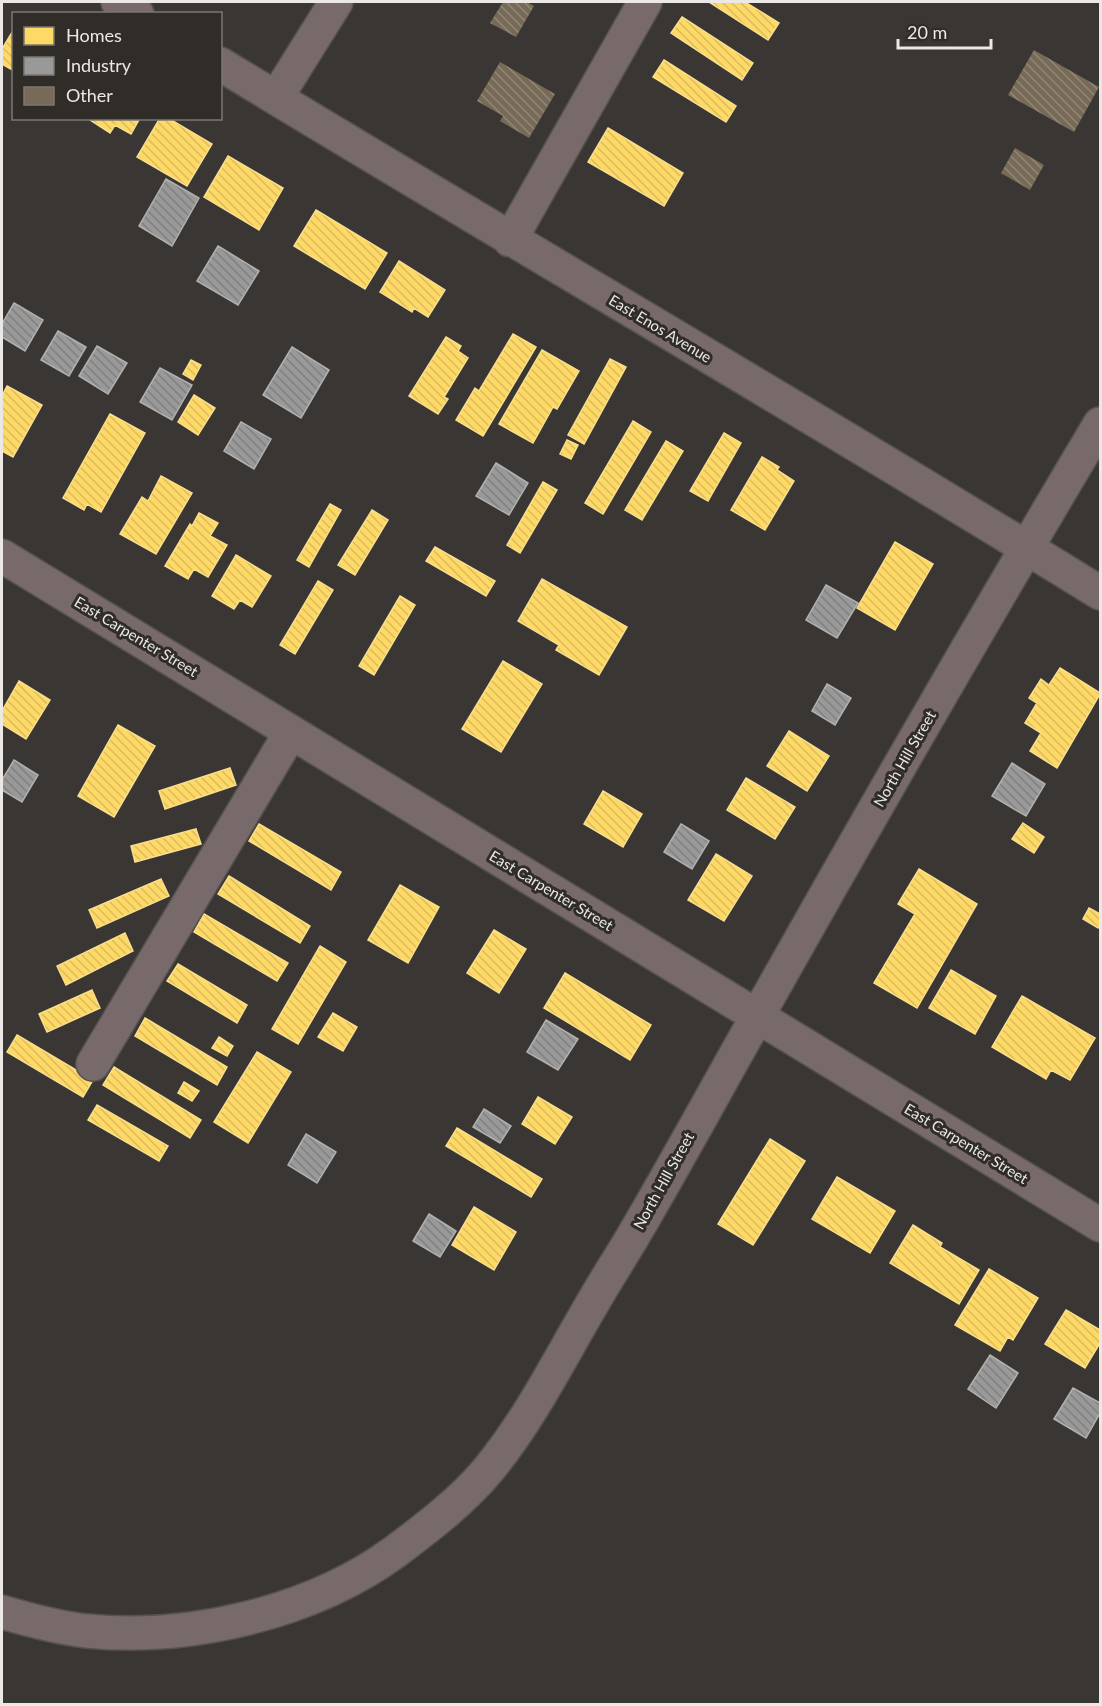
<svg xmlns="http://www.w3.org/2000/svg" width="1102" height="1706" font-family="Lato,sans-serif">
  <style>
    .homes { fill: url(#homes-back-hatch); stroke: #f9de8c; stroke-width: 1.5 }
    .industry { fill: url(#industry-back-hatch); stroke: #b2b1b0; stroke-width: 1.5 }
    .building { fill: url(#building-back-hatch) }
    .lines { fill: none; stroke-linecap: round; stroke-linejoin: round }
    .minor-casing { stroke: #555250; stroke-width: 36 }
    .minor { stroke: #786a6b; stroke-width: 33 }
    .labels { text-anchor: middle; stroke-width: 6; stroke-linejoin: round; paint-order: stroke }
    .street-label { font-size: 15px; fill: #ebe8e5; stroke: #302c27 }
  </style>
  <defs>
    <pattern id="homes-back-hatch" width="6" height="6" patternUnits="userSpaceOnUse" patternTransform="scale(1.5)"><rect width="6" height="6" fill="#ffd966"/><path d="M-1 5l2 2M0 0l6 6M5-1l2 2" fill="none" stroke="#dabc5f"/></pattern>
    <pattern id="industry-back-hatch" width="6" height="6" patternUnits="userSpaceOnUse" patternTransform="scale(1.5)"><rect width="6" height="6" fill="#999"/><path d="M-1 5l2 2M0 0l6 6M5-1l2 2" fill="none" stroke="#808080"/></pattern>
    <pattern id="building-back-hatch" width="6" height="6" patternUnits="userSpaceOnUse" patternTransform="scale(1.5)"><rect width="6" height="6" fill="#776a57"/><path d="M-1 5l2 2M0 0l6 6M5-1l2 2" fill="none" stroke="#918677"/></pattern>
  </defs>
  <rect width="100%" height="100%" fill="#393633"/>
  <!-- homes -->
  <path class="homes" d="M709,2H745L779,23L768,40Z
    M682,17L753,63L742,80L671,33Z
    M14,29V71L2,64V49Z
    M664,60L736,106L726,122L653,77Z
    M87,118H140L131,134L115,125L110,133Z
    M160,118H168L212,144L187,186L137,157Z
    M608,128L683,173L664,206L588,162Z
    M228,156L283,188L259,230L204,197Z
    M316,210L387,253L365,289L294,246Z
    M399,261L445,290L428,317L414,308L412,312L380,292Z
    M513,334L536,347L483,436L456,420L475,388L479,391Z
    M446,337L461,346L458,351L468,358L444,397L448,399L438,414L409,396Z
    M542,350L579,371L557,409L553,407L533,443L499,424Z
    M610,359L626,367L584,444L568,435Z
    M191,360L201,365L193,380L183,374Z
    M7,386L42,405L13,457L2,451V396Z
    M194,395L215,408L198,435L178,422Z
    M110,414L145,433L101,512L87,504L84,510L63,498Z
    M633,421L651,432L603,514L585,503Z
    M724,433L741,443L708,501L690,491Z
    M567,440L578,445L571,459L560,454Z
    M666,441L683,451L642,520L625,510Z
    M762,457L779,467L777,470L794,481L765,530L731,510Z
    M161,476L192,493L156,554L120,534L142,497L148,501Z
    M543,482L557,490L520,553L507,545Z
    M330,504L341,510L309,567L297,560Z
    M372,510L388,520L355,575L338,565Z
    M199,513L218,523L210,536L227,545L208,577L194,569L188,579L165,566L190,524L192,526Z
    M895,542L933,564L895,630L857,608Z
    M435,547L495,581L486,596L426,561Z
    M236,555L271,576L252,607L240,600L234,609L212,596Z
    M542,579L627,627L599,675L556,650L559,645L518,621Z
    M318,581L333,590L295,654L280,645Z
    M400,596L415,605L374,675L359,666Z
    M503,661L542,684L501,752L462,729Z
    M1060,668L1100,693V694L1057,768L1030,751L1041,733L1025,723L1037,703L1029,698L1041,679L1049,685Z
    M19,681L50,700L26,739L2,724V711Z
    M118,725L155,746L114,817L78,796Z
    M789,731L829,756L807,791L767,766Z
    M230,768L236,785L165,809L159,791Z
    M746,778L795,807L775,839L727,810Z
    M603,791L642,814L623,847L584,824Z
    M1023,823L1044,837L1034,853L1012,839Z
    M259,824L341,872L331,890L249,841Z
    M196,829L201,844L135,862L131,846Z
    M716,854L752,876L724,921L688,900Z
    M919,869L977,904L917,1008L874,983L915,914L898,904Z
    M229,876L310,926L300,943L218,894Z
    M161,879L169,896L97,928L89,910Z
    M400,885L439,907L408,963L368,940Z
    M1089,908L1100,914V924L1098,928L1083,919Z
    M204,914L288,963L277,981L194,932Z
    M494,930L526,949L499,993L467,973Z
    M125,933L133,951L66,985L57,966Z
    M320,946L346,962L298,1044L272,1029Z
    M178,964L247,1005L237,1023L167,981Z
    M951,970L996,996L975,1034L929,1008Z
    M565,973L651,1025L630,1060L544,1008Z
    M92,990L100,1008L47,1032L39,1014Z
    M1022,996L1095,1038L1070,1080L1051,1070L1046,1079L992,1047Z
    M333,1013L357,1027L343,1051L318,1037Z
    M145,1018L227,1067L217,1085L135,1036Z
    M17,1035L93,1080L83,1097L7,1052Z
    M219,1037L233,1046L227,1056L212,1048Z
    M257,1052L291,1072L248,1143L214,1122Z
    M114,1067L201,1120L190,1138L103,1085Z
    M184,1082L199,1091L192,1101L178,1093Z
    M538,1097L572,1117L555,1144L522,1124Z
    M97,1105L168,1146L159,1161L88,1120Z
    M457,1128L542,1179L531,1197L446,1146Z
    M770,1139L805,1161L753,1245L718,1224Z
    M837,1177L895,1211L870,1253L812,1219Z
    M474,1207L516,1232L494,1270L452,1245Z
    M913,1225L942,1243L940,1247L979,1270L959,1304L890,1263Z
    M989,1269L1038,1298L1013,1340L1008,1337L1000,1351L955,1325Z
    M1066,1310L1100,1330V1343L1085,1368L1045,1344Z"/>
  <!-- industry -->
  <path class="industry" d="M166,179L199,198L172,246L139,226Z
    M218,246L259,271L238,305L197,281Z
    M14,303L43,320L25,351L2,337V324Z
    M58,331L86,347L69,376L41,360Z
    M97,346L127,363L108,394L79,376Z
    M292,347L329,370L301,418L263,395Z
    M160,368L192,385L172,420L140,402Z
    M241,422L271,439L254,469L224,451Z
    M496,463L528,483L509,515L476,496Z
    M826,585L858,603L837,638L806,620Z
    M827,684L851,698L835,725L812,711Z
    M14,760L38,775L22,802L2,790V780Z
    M1012,763L1045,784L1026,816L992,796Z
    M681,824L709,841L692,869L664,852Z
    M546,1020L578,1039L558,1070L527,1052Z
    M484,1109L511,1126L500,1143L473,1127Z
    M306,1134L336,1152L317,1183L288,1165Z
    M429,1214L456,1231L440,1257L413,1241Z
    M990,1355L1018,1373L996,1408L968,1389Z
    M1073,1388L1100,1403V1413L1086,1438L1054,1419Z"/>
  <!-- building -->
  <path class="building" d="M503,2H527L534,6L516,37L490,23Z
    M1034,50L1099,87L1074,132L1008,95Z
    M500,62L555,94L529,138L500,121L503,116L477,101Z
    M1015,148L1044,165L1030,190L1001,173Z"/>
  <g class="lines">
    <defs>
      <path id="minor" d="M118,2L137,14
        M220,64C513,242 809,413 1100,593
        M276,98L336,2
        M510,240L645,2
        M2,556L1100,1225
        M93,1064L291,732
        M2,1612C29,1620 58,1628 87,1631C189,1641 312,1613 396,1551C428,1527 462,1501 488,1470C531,1418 561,1356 595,1299C608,1276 623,1254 636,1231C673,1168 708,1104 744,1040C860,833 979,627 1100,424"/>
    </defs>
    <!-- minor casing -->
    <use href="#minor" class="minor-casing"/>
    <!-- minor -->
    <use href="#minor" class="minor"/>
  </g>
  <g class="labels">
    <!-- street labels -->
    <g class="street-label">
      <text transform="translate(660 329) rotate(31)" y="5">East Enos Avenue</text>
      <text transform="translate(136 637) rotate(31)" y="5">East Carpenter Street</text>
      <text transform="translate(905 759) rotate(-60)" y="5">North Hill Street</text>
      <text transform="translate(551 891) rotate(31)" y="5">East Carpenter Street</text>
      <text transform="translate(966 1144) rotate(31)" y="5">East Carpenter Street</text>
      <text transform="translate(664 1181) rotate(-61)" y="5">North Hill Street</text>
    </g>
  </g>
  <!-- border -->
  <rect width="1102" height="1706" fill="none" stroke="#ebe8e5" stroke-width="6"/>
  <!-- legend -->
  <rect x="12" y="12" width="210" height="108" fill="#302c27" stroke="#7b7773" stroke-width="1.5"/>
  <rect x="24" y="27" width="30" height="18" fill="#ffd966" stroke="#7b7773" stroke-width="1.5"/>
  <text x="66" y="42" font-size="18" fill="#ebe8e5">Homes</text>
  <rect x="24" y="57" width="30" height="18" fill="#999999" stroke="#7b7773" stroke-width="1.5"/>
  <text x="66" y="72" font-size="18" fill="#ebe8e5">Industry</text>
  <rect x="24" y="87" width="30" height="18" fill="#776a57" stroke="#7b7773" stroke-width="1.5"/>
  <text x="66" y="102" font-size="18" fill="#ebe8e5">Other</text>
  <!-- scale -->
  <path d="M898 39v9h93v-9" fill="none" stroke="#ebe8e5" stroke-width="3"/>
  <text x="907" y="39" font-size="18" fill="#ebe8e5" stroke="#302c27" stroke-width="4.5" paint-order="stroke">20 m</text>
</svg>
